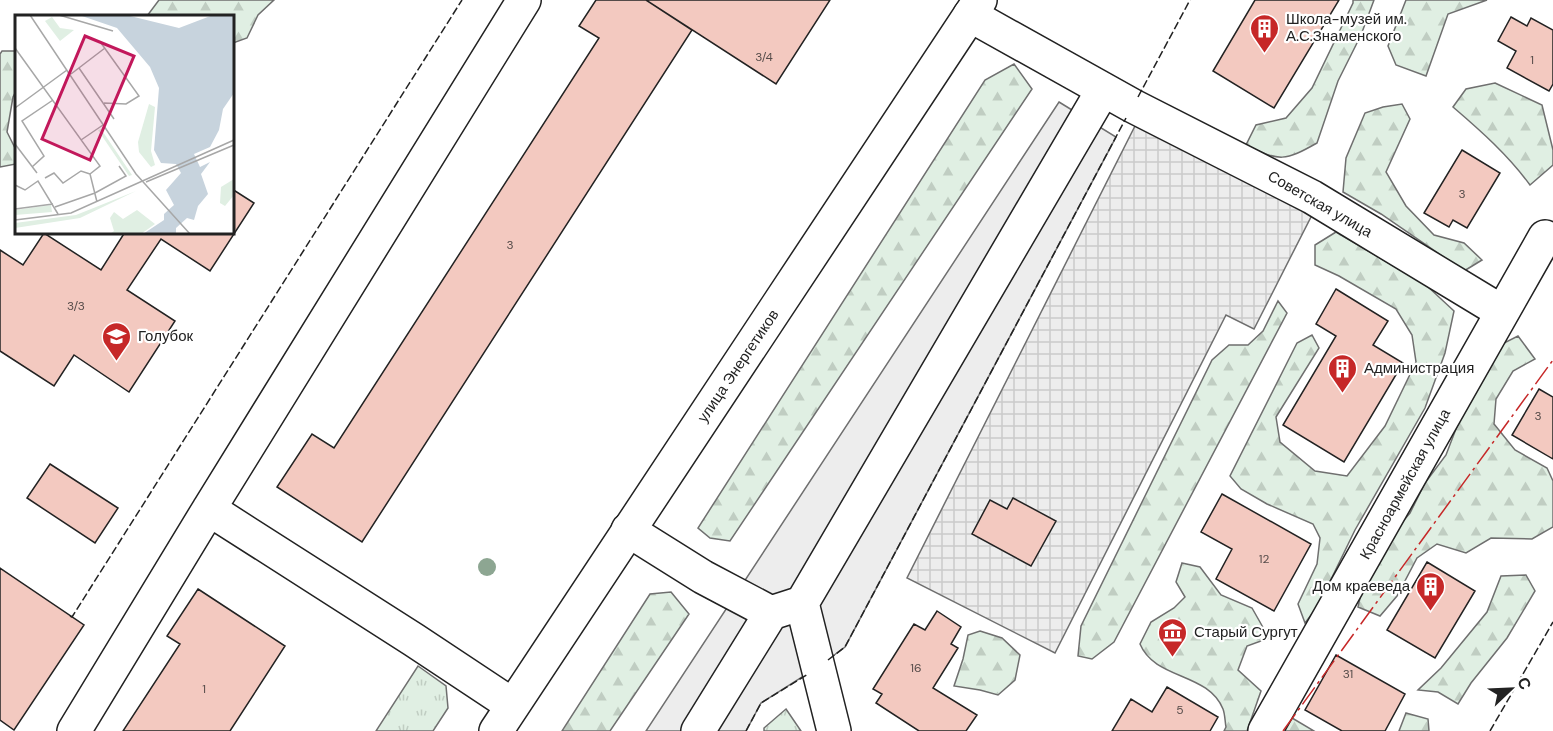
<svg xmlns="http://www.w3.org/2000/svg" width="1553" height="731" font-family="'DM Sans',sans-serif">
  <style>
    .grass { fill: url(#grass-tufts); stroke: #6f6f6f; stroke-width: 1.5 }
    .forest { fill: url(#forest-firs); stroke: #6f6f6f; stroke-width: 1.5 }
    .parking { fill: #ededed; stroke: #6f6f6f; stroke-width: 1.5 }
    .plaza { fill: url(#plaza-grid); stroke: #6f6f6f; stroke-width: 1.5 }
    .building { fill: #f3c9c0; stroke: #222; stroke-width: 1.5 }
    .lines { fill: none; stroke-linecap: round; stroke-linejoin: round }
    .minor-casing { stroke: #222; stroke-width: 36 }
    .major-casing { stroke: #222; stroke-width: 36 }
    .minor { stroke: #fff; stroke-width: 33 }
    .major { stroke: #fff; stroke-width: 33 }
    .fence { stroke: #222; stroke-width: 1.5; stroke-dasharray: 8 3; stroke-linecap: butt }
    .power { stroke: #c62828; stroke-width: 1.5; stroke-dasharray: 21 4.5 3 4.5; stroke-linecap: butt }
    .tree { fill: #8da692 }
    .labels { text-anchor: middle; stroke-width: 4.5; stroke-linejoin: round; paint-order: stroke }
    .number-label { font-size: 12px; fill: #564c4a }
    .poi-label { font-size: 15px; fill: #222; stroke: #fff; text-anchor: start }
    .street-label { font-size: 15px; fill: #222; stroke: #fff }
    .inset-road { fill: none; stroke: #a7a7a7; stroke-width: 1.5 }
    .view { fill: #c2185b; fill-opacity: 0.15; stroke: #c2185b; stroke-width: 3 }
    .inset-edge { fill: none; stroke: #222; stroke-width: 3 }
  </style>
  <defs>
    <pattern id="grass-tufts" width="24" height="20" patternUnits="userSpaceOnUse" patternTransform="scale(1.5)"><rect width="24" height="20" fill="#e0efe3"/><path d="M3 7l-1-3M5 7V3M7 7l1-3M15 17l-1-3M17 17v-4M19 17l1-3" fill="none" stroke="#c0cdc2"/></pattern>
    <pattern id="forest-firs" width="22" height="20" patternUnits="userSpaceOnUse" patternTransform="scale(1.5)"><rect width="22" height="20" fill="#e0efe3"/><path d="M5 1l3.5 6h-7zM16 11l3.5 6h-7z" fill="#c0cdc2"/></pattern>
    <pattern id="plaza-grid" width="8" height="8" patternUnits="userSpaceOnUse" patternTransform="scale(1.5)"><rect width="8" height="8" fill="#ededed"/><path d="M0 4h8M4 0v8" fill="none" stroke="#cbcbcb"/></pattern>
  </defs>
  <rect width="100%" height="100%" fill="#fff"/>
  <!-- grass -->
  <path class="grass" d="M418,666L446,686L448,708L433,731H376Z
    M786,709L801,731H764V728Z"/>
  <!-- forest -->
  <path class="forest" d="M159,0H274L258,15L247,38L233,43L232,16H147Z
    M1353,0H1374L1361,35L1338,81L1317,143C1285,161 1280,162 1246,145L1256,125L1286,118L1312,88L1353,3Z
    M1406,0H1487L1448,14L1426,76L1396,65L1388,46Z
    M2,51H16V91L13,97L7,132L16,150V164L0,167V54Z
    M1014,64L1032,89L730,541L710,538L698,528L985,80Z
    M1495,83L1542,105L1553,150V165L1530,185C1508,155 1481,131 1453,107L1466,89Z
    M1402,104L1410,119L1386,172L1406,206L1434,235L1464,243L1482,260L1464,271L1381,214L1343,192L1346,158L1365,113L1383,107Z
    M1336,232L1426,285L1454,311L1445,353L1425,408L1355,530L1318,606L1305,623L1298,604L1317,564L1320,538L1313,524L1267,504L1241,489L1230,476L1297,343L1312,335L1319,348L1276,417L1280,442L1315,471L1347,476L1385,426L1416,362L1412,335L1396,309L1339,276L1315,265V245Z
    M1278,301L1287,313L1114,642L1092,659L1078,656L1081,626L1212,360L1229,345H1248L1263,331Z
    M1518,336L1535,359L1513,371L1496,399L1494,424L1515,450L1547,468L1553,481V527L1532,539L1491,538L1466,553L1437,544L1417,558L1397,596L1380,616L1358,607L1362,589L1391,535L1410,513L1425,483L1446,455L1459,421L1500,345Z
    M1182,563L1200,567L1221,595L1252,608L1269,638L1247,646L1238,670L1261,691L1247,731H1224L1226,727C1225,722 1225,714 1223,709C1208,672 1155,680 1140,644L1151,622L1174,608L1185,597L1176,582Z
    M1526,575L1535,591L1507,638L1471,683L1458,704L1438,692L1418,690L1441,668L1487,612L1501,576Z
    M671,592L689,614L610,731H562L650,594Z
    M980,631L1002,638L1020,655L1015,680L998,695L980,690L954,686L963,659L968,635Z
    M1406,713L1428,719L1429,731H1399Z
    M1287,715L1314,731H1279Z"/>
  <!-- parking -->
  <path class="parking" d="M1059,102L1116,137L845,647L818,667L761,703L746,731H646Z"/>
  <!-- plaza -->
  <path class="plaza" d="M1136,124L1313,213L1254,329L1226,315L1055,653L907,578Z"/>
  <!-- building -->
  <path class="building" d="M596,0H646L692,30L362,542L277,487L312,434L334,448L599,38L579,26Z
    M646,0H830L776,84Z
    M1255,0H1339L1274,108L1213,71Z
    M1511,17L1527,26L1531,18L1553,30V84L1549,91L1507,68L1516,51L1498,41Z
    M1462,150L1500,173L1467,228L1453,220L1449,227L1424,213Z
    M232,189L254,203L210,271L161,239L127,290L175,321L129,392L74,355L54,386L0,351V250L23,265L44,233L101,270L125,232H232Z
    M1336,289L1388,321L1373,345L1403,363L1344,462L1283,425L1336,336L1316,324Z
    M1539,389L1553,397V459L1512,435Z
    M50,464L118,508L95,543L27,498Z
    M1222,494L1311,544L1274,611L1216,579L1232,549L1201,532Z
    M1013,498L1056,521L1031,566L972,534L990,500L1007,509Z
    M1427,562L1475,591L1435,658L1387,630Z
    M0,568L84,625L14,730L0,720Z
    M198,589L285,646L230,731H123L180,644L167,636Z
    M937,611L961,627L951,644L958,648L933,688L977,715L966,731H919L876,703L882,694L873,689L914,624L925,630Z
    M1336,655L1405,694L1385,731H1342L1305,710Z
    M1167,687L1218,717L1210,731H1112L1131,699L1152,712Z"/>
  <g class="lines">
    <defs>
      <path id="minor" d="M970,15L1133,106L1312,197L1502,312
        M209,509L414,640L512,705
        M628,530L703,577L771,613
        M802,603L834,731
        M74,731L209,509L524,0
        M698,731L771,613L802,603L1103,90
        M1265,731L1545,237"/>
      <path id="major" d="M496,731L980,0"/>
    </defs>
    <!-- minor casing -->
    <use href="#minor" class="minor-casing"/>
    <!-- major casing -->
    <use href="#major" class="major-casing"/>
    <!-- minor -->
    <use href="#minor" class="minor"/>
    <!-- major -->
    <use href="#major" class="major"/>
    <!-- fence -->
    <path class="fence" d="M1138,97L1190,0
      M70,616L72,617L462,0
      M828,660L845,647L1126,118
      M746,731L761,703L808,674
      M1490,731L1553,622"/>
    <!-- power -->
    <path class="power" d="M1283,731L1553,360"/>
  </g>
  <!-- trees -->
  <circle class="tree" cx="487" cy="567" r="9"/>
  <!-- icons -->
  <defs>
    <symbol id="building-pin" viewBox="-11 -11 22 30"><path d="M0 17L-7.5 6A9.5 9.5 0 1 1 7.5 6Z" fill="#c62828" stroke="#fff"/><path d="M-4-6H4V6H1V3H-1V6H-4ZM-2.5-4.3h1.7v1.8h-1.7ZM.8-4.3h1.7v1.8H.8ZM-2.5-1h1.7V.8h-1.7ZM.8-1h1.7V.8H.8Z" fill="#fff"/></symbol>
    <symbol id="school-pin" viewBox="-11 -11 22 30"><path d="M0 17L-7.5 6A9.5 9.5 0 1 1 7.5 6Z" fill="#c62828" stroke="#fff"/><path d="M0-5L7-2L0 1L-7-2ZM-4 1L0 2.5L4 1V4Q0 6-4 4Z" fill="#fff"/></symbol>
    <symbol id="museum-pin" viewBox="-11 -11 22 30"><path d="M0 17L-7.5 6A9.5 9.5 0 1 1 7.5 6Z" fill="#c62828" stroke="#fff"/><path d="M0-6L6-3V-2H-6V-3ZM-5-1h2V3h-2ZM-1-1h2V3h-2ZM3-1h2V3H3ZM-6 4H6V6H-6Z" fill="#fff"/></symbol>
  </defs>
  <g fill-rule="evenodd">
    <use href="#building-pin" x="1248" y="12" width="33" height="45"/>
    <use href="#school-pin" x="100" y="320" width="33" height="45"/>
    <use href="#building-pin" x="1326" y="352" width="33" height="45"/>
    <use href="#building-pin" x="1414" y="570" width="33" height="45"/>
    <use href="#museum-pin" x="1156" y="616" width="33" height="45"/>
  </g>
  <g class="labels">
    <!-- number labels -->
    <g class="number-label">
      <text x="764" y="61">3/4</text>
      <text x="1532" y="64">1</text>
      <text x="1462" y="198">3</text>
      <text x="510" y="249">3</text>
      <text x="76" y="310">3/3</text>
      <text x="1538" y="420">3</text>
      <text x="1264" y="563">12</text>
      <text x="916" y="672">16</text>
      <text x="1348" y="678">31</text>
      <text x="204" y="693">1</text>
      <text x="1180" y="714">5</text>
    </g>
    <!-- poi labels -->
    <g class="poi-label">
      <text x="1286" y="24">Школа-музей им.<tspan x="1286" dy="17">А.С.Знаменского</tspan></text>
      <text x="138" y="341">Голубок</text>
      <text x="1364" y="373">Администрация</text>
      <text x="1410" y="591" text-anchor="end">Дом краеведа</text>
      <text x="1194" y="637">Старый Сургут</text>
    </g>
    <!-- street labels -->
    <g class="street-label">
      <text transform="translate(1320 204) rotate(30)" y="5">Советская улица</text>
      <text transform="translate(738 366) rotate(-56)" y="5">улица Энергетиков</text>
      <text transform="translate(1405 484) rotate(-61)" y="5">Красноармейская улица</text>
    </g>
  </g>
  <!-- overview -->
  <g transform="translate(15 15)">
    <rect width="219" height="219" fill="#fff"/>
    <path d="M86,114L117,160L114,161L83,115ZM121,176L65,203L0,213V208L61,200ZM36,190L37,197L0,200V195ZM122,195L140,209L126,219H95L99,216L95,203L99,197L108,204Z" fill="#e0efe3"/>
    <path d="M134,89L140,92L136,136L140,150L136,152L124,137L123,127ZM219,164V180L210,191L205,188L206,172Z" fill="#e0efe3"/>
    <path d="M37,2L45,13L59,15L45,26L30,6Z" fill="#e0efe3"/>
    <path d="M64,0H111L164,13L198,0H219V78L208,94L204,115L195,132L179,139L185,152L195,147L186,159L193,179L183,191L179,205L172,203L161,213V219H128L149,205V199L159,190L151,175L166,158L161,149L146,148L139,135L144,73L135,52L102,13Z" fill="#c7d3dd"/>
    <path class="inset-road" d="M15,0L121,159L175,219M44,0L98,16M86,28L124,81L111,89L89,88M0,33L85,151L75,159M64,53L99,104M56,59L90,33M0,93L52,55M66,125L88,110M0,129L22,158M17,152L29,141L7,106L38,85M75,159L82,187M30,163L39,158L48,168L66,156L75,159M131,167L219,130M0,170L10,175L23,166L43,199M40,192L80,178L111,161L104,151M0,194L38,189M0,205L56,198L219,125"/>
    <path class="view" d="M70,21L119,41L75,145L27,124Z"/>
    <rect width="219" height="219" class="inset-edge"/>
  </g>
  <!-- north arrow -->
  <g transform="translate(1511 689) rotate(67)" stroke="#ffffff" stroke-width="4.5" paint-order="stroke">
  <path d="M0-4.5L10 22L0 15L-10 22Z" fill="#222222"/>
  <text y="-9" font-size="16" font-weight="bold" text-anchor="middle" fill="#222222">С</text>
  </g>
</svg>
